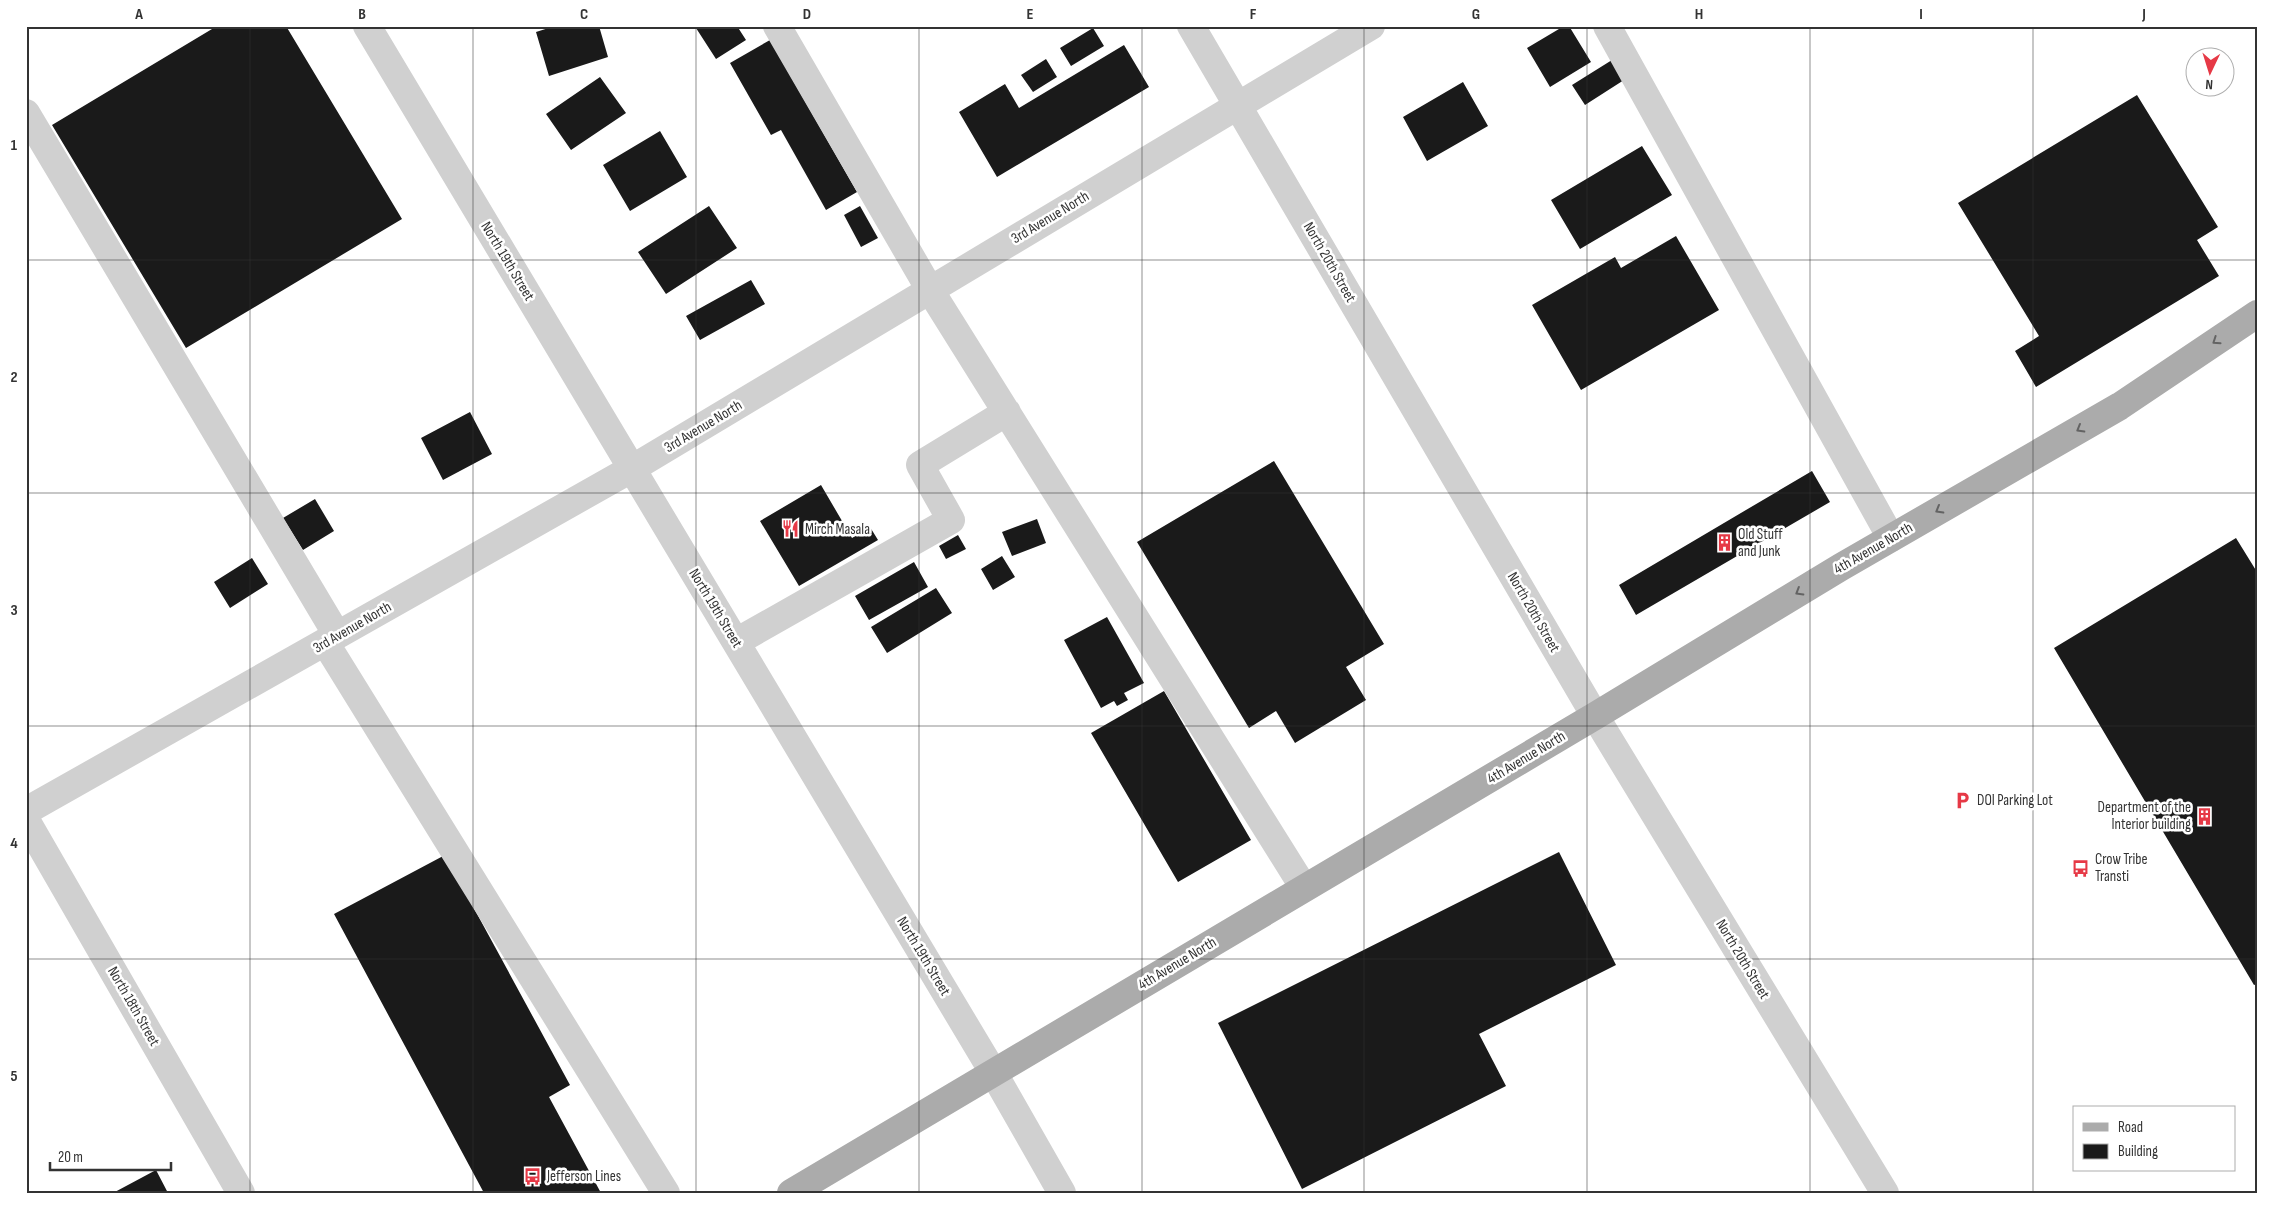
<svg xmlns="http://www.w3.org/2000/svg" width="2283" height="1219" font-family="'Sofia Sans Condensed',sans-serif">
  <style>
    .building { fill: #1a1a1a }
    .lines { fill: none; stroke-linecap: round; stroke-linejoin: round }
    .minor { stroke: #d0d0d0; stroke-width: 28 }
    .major { stroke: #ababab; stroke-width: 28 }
    .oneway { stroke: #636363 }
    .grid { fill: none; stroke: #333; stroke-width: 1; stroke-opacity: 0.55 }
    .labels { text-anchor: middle; stroke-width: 5; stroke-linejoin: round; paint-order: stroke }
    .street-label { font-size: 15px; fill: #333; stroke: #fff }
    .poi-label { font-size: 15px; fill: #333; stroke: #fff; text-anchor: start }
    .neatline { fill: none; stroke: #333; stroke-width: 2 }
    .grid-label { font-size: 16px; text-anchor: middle; font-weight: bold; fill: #333 }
  </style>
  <rect width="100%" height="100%" fill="#fff"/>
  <!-- building -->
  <path class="building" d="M217,26H286L402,219L186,348L52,125Z
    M555,26H599L608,57L549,76L536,32Z
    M699,26H737L746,40L716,59L696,28Z
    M1564,26H1569L1591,62L1550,87L1527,48Z
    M1093,28L1104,46L1071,66L1060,48Z
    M770,40L857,192L826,210L781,130L771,135L730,63Z
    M1124,45L1149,87L997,177L959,112L1005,84L1019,108Z
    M1046,59L1057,77L1033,92L1021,75Z
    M1612,60L1624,80L1585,105L1572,85Z
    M600,77L626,113L571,150L546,114Z
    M1463,82L1488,126L1427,161L1403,117Z
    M2137,95L2218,227L2197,240L2219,276L2036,387L2015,351L2039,336L1958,203Z
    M660,131L687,177L630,211L603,165Z
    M1642,146L1672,195L1580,249L1551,200Z
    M709,206L737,248L666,294L638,252Z
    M860,206L878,238L861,247L844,215Z
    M1676,236L1719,310L1581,390L1532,305L1615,257L1621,268Z
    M751,280L765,304L700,340L686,316Z
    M470,412L492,454L443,480L421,438Z
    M1274,461L1384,644L1346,667L1366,700L1295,743L1276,711L1249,728L1137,542Z
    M1812,471L1830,502L1636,615L1619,585Z
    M821,485L852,538L870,527L878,540L799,586L760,521Z
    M315,499L334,531L303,550L283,518Z
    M1037,519L1046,543L1012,556L1002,532Z
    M958,535L966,549L946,559L939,546Z
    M2236,538L2257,572V984L2254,985L2054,648Z
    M1002,556L1015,577L993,590L981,569Z
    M252,558L268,584L230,608L214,582Z
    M914,562L928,587L869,620L855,596Z
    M936,588L952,613L887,653L871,627Z
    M1107,617L1144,683L1124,693L1128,700L1117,706L1114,701L1101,708L1064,640Z
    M1164,691L1251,840L1178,882L1091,733Z
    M1559,852L1616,965L1479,1034L1506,1086L1302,1189L1218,1023Z
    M445,855L570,1085L549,1097L601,1193H484L334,914Z
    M156,1170L168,1193H113Z"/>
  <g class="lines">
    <!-- minor -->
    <path class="minor" d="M367,26L993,1072L1062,1193
      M777,26L930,290L1304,888
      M1191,26L1595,716L1885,1193
      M1607,26L1891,538
      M26,113L337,635
      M325,642L666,1193
      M736,642L951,520L920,465L1007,412
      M26,811L633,468L1371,26
      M26,820L241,1193"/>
    <!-- major -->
    <path class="major" d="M791,1193L1595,716L1841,567L2120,406L2257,314"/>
  </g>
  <!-- one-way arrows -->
  <defs><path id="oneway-chevron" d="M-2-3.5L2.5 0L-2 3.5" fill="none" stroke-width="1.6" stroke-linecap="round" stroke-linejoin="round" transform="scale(1.25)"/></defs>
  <g class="oneway">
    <use href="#oneway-chevron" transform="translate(2216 341) rotate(146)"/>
    <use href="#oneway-chevron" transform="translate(2080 429) rotate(150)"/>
    <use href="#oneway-chevron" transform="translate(1939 510) rotate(150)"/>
    <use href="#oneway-chevron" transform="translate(1799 592) rotate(149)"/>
  </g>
  <!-- grid -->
  <path class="grid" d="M250,26V1193M473,26V1193M696,26V1193M919,26V1193M1142,26V1193M1364,26V1193M1587,26V1193M1810,26V1193M2033,26V1193M26,260H2257M26,493H2257M26,726H2257M26,959H2257"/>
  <!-- icons -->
  <defs>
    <symbol id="restaurant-bare" viewBox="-9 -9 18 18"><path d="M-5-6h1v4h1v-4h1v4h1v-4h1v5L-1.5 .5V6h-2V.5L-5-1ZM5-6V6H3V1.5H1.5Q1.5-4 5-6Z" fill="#e63946" stroke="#fff" stroke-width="2.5" paint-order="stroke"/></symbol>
    <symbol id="building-bare" viewBox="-9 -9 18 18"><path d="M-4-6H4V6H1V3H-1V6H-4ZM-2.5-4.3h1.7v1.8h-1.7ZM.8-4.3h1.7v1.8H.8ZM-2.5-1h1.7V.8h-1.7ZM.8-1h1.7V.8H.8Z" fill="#e63946" stroke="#fff" stroke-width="2.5" paint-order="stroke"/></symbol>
    <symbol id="parking-bare" viewBox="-9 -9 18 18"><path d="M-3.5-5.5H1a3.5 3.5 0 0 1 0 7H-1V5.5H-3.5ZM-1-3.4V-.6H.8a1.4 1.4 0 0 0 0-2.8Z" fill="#e63946" stroke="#fff" stroke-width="2.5" paint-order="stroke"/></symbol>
    <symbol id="bus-bare" viewBox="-9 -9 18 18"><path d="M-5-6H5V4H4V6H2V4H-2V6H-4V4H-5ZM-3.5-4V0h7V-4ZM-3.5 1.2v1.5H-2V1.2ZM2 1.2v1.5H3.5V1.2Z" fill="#e63946" stroke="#fff" stroke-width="2.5" paint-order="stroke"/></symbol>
  </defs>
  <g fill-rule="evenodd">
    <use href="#restaurant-bare" x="778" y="516" width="25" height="25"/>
    <use href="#building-bare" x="1712" y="530" width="25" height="25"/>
    <use href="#parking-bare" x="1950" y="788" width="25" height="25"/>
    <use href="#building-bare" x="2192" y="804" width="25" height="25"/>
    <use href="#bus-bare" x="2068" y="856" width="25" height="25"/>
    <use href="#bus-bare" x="520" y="1164" width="25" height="25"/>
  </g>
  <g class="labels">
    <!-- street labels -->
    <g class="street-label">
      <text transform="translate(1050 217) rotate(-31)" y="5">3rd Avenue North</text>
      <text transform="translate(508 261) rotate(59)" y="5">North 19th Street</text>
      <text transform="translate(1330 262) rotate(60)" y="5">North 20th Street</text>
      <text transform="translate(703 426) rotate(-31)" y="5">3rd Avenue North</text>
      <text transform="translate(1873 548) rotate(-30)" y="5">4th Avenue North</text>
      <text transform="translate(716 608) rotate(59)" y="5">North 19th Street</text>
      <text transform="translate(1534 612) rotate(60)" y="5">North 20th Street</text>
      <text transform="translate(352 627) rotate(-30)" y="5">3rd Avenue North</text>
      <text transform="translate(1526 757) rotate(-31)" y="5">4th Avenue North</text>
      <text transform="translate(924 956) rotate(59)" y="5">North 19th Street</text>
      <text transform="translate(1743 959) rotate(59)" y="5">North 20th Street</text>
      <text transform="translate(1177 963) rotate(-31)" y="5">4th Avenue North</text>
      <text transform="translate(134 1006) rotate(60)" y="5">North 18th Street</text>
    </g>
    <!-- poi labels -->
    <g class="poi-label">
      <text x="805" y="534">Mirch Masala</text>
      <text x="1738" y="539">Old Stuff<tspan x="1738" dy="17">and Junk</tspan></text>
      <text x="1977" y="805">DOI Parking Lot</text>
      <text x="2191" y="812" text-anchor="end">Department of the<tspan x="2191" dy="17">Interior building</tspan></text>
      <text x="2095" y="864">Crow Tribe<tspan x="2095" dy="17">Transti</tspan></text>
      <text x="547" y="1181">Jefferson Lines</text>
    </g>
  </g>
  <!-- border -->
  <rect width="2283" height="1219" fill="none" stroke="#ffffff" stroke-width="55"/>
  <!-- legend -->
  <rect x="2073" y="1106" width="162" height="65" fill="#ffffff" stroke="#adadad"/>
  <rect x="2083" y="1123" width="25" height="8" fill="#ababab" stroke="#adadad"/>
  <text x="2118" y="1132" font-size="15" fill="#333333">Road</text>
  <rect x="2083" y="1144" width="25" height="15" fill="#1a1a1a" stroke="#adadad"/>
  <text x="2118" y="1156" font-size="15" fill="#333333">Building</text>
  <!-- north arrow -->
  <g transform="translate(2210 72) rotate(184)"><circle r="24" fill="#ffffff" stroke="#adadad"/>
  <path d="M0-4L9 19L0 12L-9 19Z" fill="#e63946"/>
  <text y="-8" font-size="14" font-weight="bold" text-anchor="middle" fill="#333333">N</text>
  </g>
  <!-- scale -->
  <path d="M50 1162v8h121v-8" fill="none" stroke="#333333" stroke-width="2.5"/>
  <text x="58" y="1162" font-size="15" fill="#333333" stroke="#ffffff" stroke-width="4" paint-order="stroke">20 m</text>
  <rect x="28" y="28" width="2228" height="1164" class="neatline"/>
  <g class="grid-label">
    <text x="139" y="19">A</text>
    <text x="362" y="19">B</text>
    <text x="584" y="19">C</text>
    <text x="807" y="19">D</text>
    <text x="1030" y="19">E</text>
    <text x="1253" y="19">F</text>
    <text x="1476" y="19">G</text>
    <text x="1699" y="19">H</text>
    <text x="1921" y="19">I</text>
    <text x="2144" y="19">J</text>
    <text x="14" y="150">1</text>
    <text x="14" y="382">2</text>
    <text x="14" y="615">3</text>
    <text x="14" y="848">4</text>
    <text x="14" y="1081">5</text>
  </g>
</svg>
